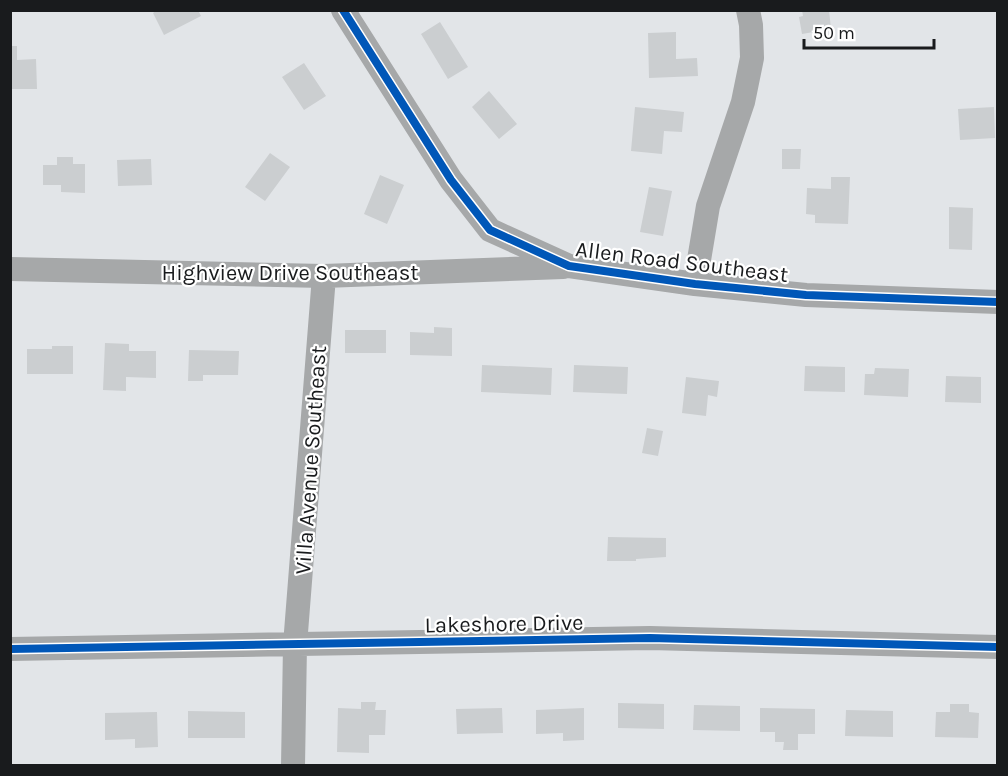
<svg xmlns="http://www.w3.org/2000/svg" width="1008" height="776" font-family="Karla,sans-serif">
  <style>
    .building { fill: #cbced0 }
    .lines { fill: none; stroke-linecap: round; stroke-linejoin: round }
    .minor { stroke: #a6a8a9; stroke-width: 24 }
    .cycleway-casing { stroke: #fff; stroke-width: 11 }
    .cycleway { stroke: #0057b8; stroke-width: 8 }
    .labels { text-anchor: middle; stroke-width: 4.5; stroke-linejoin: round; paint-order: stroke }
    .street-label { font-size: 22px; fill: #191b1d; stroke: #fff }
  </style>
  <rect width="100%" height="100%" fill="#e2e5e8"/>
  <!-- building -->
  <path class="building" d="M157,10H198L201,16L164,35L153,13Z
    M802,10H829L831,29L802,34L799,17L803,16Z
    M440,22L468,67L448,79L421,34Z
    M676,32V59L697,58L698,76L649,78L648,33Z
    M10,46H17V60L36,59L37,89H10Z
    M304,63L326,96L304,110L282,77Z
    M489,91L517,124L499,139L472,107Z
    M635,107L684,112L682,132L664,131L662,154L631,151Z
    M994,107L995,138L960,140L958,109Z
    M782,149H801L800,169H782Z
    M270,153L290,167L265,201L245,187Z
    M57,157H73V164H85V193L61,192V185H43V165H57Z
    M151,159L152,185L118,186L117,160Z
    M380,175L404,185L387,224L364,214Z
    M831,177H850L848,224L815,223V215L806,214L807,188L831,189Z
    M649,187L672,191L663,236L640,232Z
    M949,207L973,208L972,250L949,249Z
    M434,327L452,328V356L410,355V332L434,333Z
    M345,330H386V353H345Z
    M105,343L129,344V351H156V378L126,377V391L103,390Z
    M52,346H73V374H27V349H52Z
    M189,350L239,351L238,375H203V381H188Z
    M482,365L552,368L551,395L481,392Z
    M574,365L628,367L627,394L573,392Z
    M805,366L845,367V392L804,391Z
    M875,368L909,369L908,397L864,395L865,374H874Z
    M946,376L981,377V403L945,402Z
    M686,377L719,381L717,397L708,395L706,416L682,413Z
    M647,428L663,431L658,456L642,453Z
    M608,537L666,538V557L636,559V561H607Z
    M361,702H376L375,710H386L385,735H369V753L337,752L338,708L361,709Z
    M618,703L664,704V729L618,728Z
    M950,704H969V712L979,713L978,738L935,737L936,712H950Z
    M694,705L740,706V731L693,730Z
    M502,708L503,733L457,734L456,709Z
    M584,708V740L563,741V733L536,734V710Z
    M760,708L815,709V734H798V750H783L784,742H775V732H760Z
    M846,710L893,711V737L845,736Z
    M188,711L245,712V738H188Z
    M157,712L158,747L135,748V739L105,740V713Z"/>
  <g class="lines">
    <!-- minor -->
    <path class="minor" d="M343,10L451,180L490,230L569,266L695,284L806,295L998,302
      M10,269L324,276L563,267
      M695,284L708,206L743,102L752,58L751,25L748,10
      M10,649L650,638L998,647
      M293,766L295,645L324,276"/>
    <defs>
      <path id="cycleway" d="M343,10L451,180L490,230L569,266L695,284L806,295L998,302
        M10,649L650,638L998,647"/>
    </defs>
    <!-- cycleway casing -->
    <use href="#cycleway" class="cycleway-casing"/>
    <!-- cycleway -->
    <use href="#cycleway" class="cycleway"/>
  </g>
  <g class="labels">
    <!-- street labels -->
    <g class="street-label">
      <text transform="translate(682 261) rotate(7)" y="8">Allen Road Southeast</text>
      <text x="290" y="280">Highview Drive Southeast</text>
      <text transform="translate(310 460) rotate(-86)" y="8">Villa Avenue Southeast</text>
      <text transform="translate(504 623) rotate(-1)" y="8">Lakeshore Drive</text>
    </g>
  </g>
  <!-- border -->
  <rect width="1008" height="776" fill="none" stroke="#191b1d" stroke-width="24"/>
  <!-- scale -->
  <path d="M804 39v9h130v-9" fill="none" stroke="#191b1d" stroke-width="3"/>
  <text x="813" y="39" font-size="18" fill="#191b1d" stroke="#ffffff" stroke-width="4.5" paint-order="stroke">50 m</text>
</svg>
